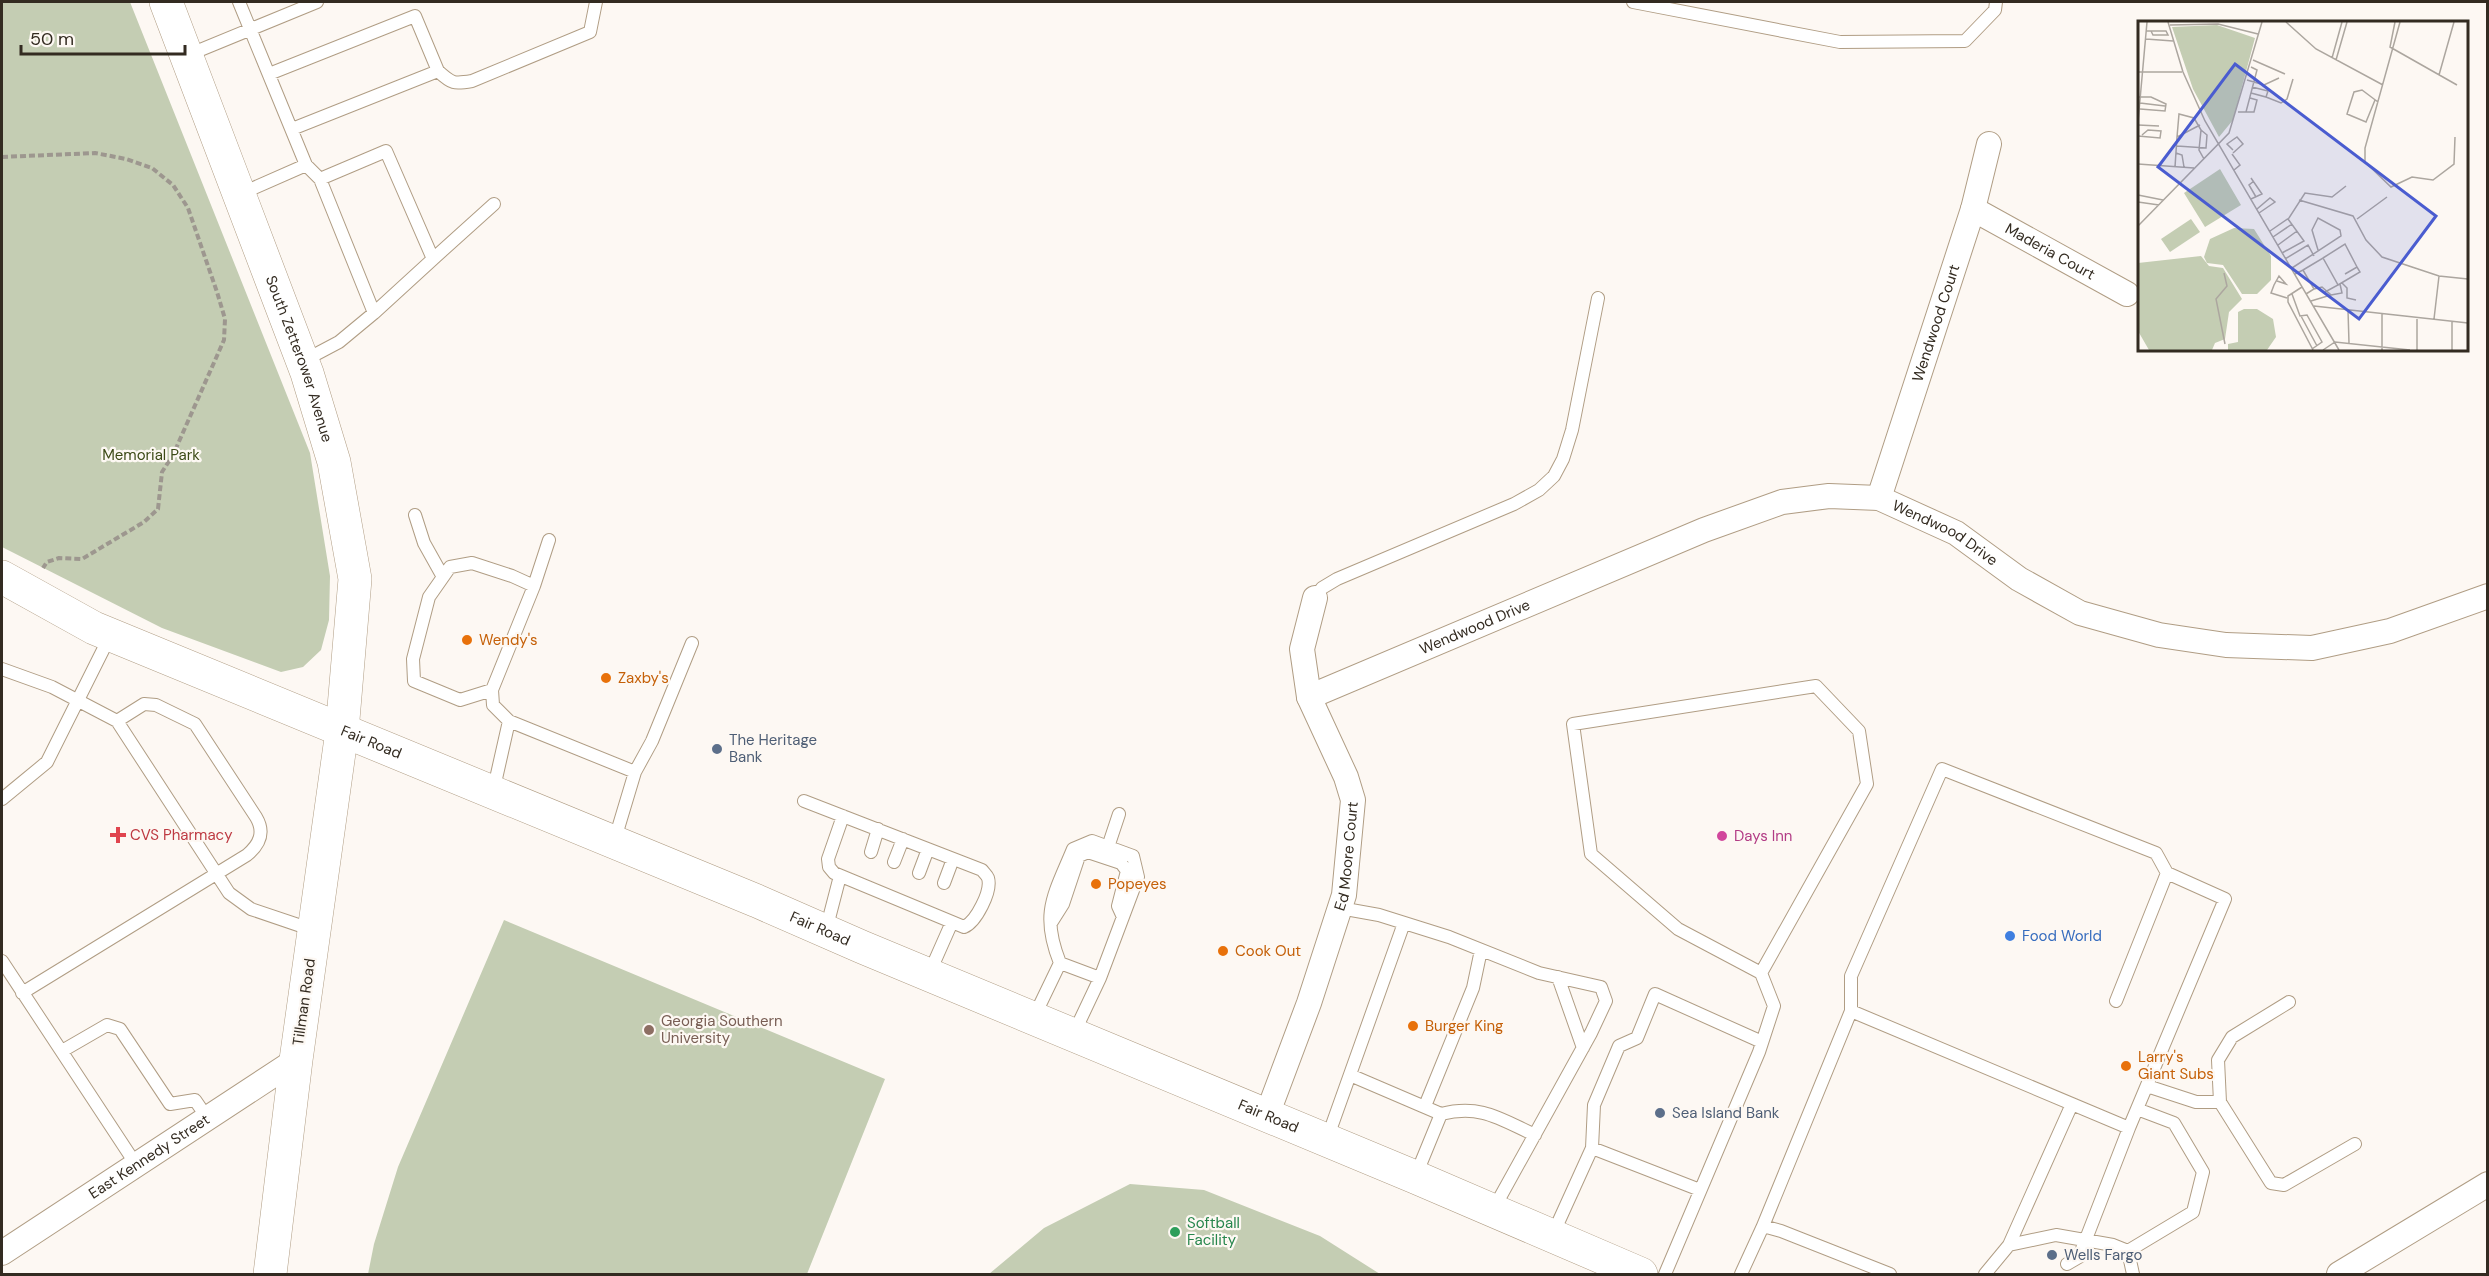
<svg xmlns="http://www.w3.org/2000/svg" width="2489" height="1276" font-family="'DM Sans',sans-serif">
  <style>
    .green { fill: #c4cdb3 }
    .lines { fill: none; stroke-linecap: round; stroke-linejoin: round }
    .lane-casing { stroke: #b09d84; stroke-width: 14 }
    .street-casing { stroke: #b09d84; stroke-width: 26 }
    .secondary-casing { stroke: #b09d84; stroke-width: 34 }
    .primary-casing { stroke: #b09d84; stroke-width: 34 }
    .path { stroke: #9d978f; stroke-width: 4; stroke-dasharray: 6 3; stroke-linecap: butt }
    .lane { stroke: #fff; stroke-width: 12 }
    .street { stroke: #fff; stroke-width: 24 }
    .secondary { stroke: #fff; stroke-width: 33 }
    .primary { stroke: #fff; stroke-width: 33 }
    .food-dot { fill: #e8710a; stroke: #fdf8f3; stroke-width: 2 }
    .service-dot { fill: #5c6f8a; stroke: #fdf8f3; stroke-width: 2 }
    .health-dot { fill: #e0444e; stroke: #fdf8f3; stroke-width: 2 }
    .hotel-dot { fill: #d1479c; stroke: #fdf8f3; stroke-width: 2 }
    .shop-dot { fill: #3f7fe0; stroke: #fdf8f3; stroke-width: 2 }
    .education-dot { fill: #8d6e63; stroke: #fdf8f3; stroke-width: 2 }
    .leisure-dot { fill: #2e9e5b; stroke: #fdf8f3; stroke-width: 2 }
    .labels { text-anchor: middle; stroke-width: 4.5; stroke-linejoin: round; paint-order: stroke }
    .street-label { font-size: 15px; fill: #332b21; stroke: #fdf8f3 }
    .park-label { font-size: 15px; fill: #3c4a16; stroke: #fdf8f3 }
    .food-label { font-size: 15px; fill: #c56008; stroke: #fdf8f3; text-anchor: start }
    .service-label { font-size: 15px; fill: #4e5e75; stroke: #fdf8f3; text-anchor: start }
    .health-label { font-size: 15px; fill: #be3a42; stroke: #fdf8f3; text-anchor: start }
    .hotel-label { font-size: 15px; fill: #b23c85; stroke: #fdf8f3; text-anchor: start }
    .shop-label { font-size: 15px; fill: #366cbe; stroke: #fdf8f3; text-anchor: start }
    .education-label { font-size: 15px; fill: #785e54; stroke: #fdf8f3; text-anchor: start }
    .leisure-label { font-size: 15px; fill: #27864d; stroke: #fdf8f3; text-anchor: start }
    .inset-road { fill: none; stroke: #aca69f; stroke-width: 1.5 }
    .view { fill: #4a5cd0; fill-opacity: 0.15; stroke: #4a5cd0; stroke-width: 3 }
    .inset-edge { fill: none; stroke: #332b21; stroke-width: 3 }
  </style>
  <rect width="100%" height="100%" fill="#fdf8f3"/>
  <!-- green -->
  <path class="green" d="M2,2H130L310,453L330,576L329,620L321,650L303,667L281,672L162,628L2,547Z
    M504,920L885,1079L807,1274H368L374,1244L398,1167Z
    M1130,1184L1204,1190L1320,1236L1380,1274H989L1044,1228Z"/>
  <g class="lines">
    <defs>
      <path id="lane" d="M239,2L306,165L320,179L374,313L339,342L305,360
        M1633,2L1840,42L1965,41L1995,10L1996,2
        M188,55L317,2
        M438,71C452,84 454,84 472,81L590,32L596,2
        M269,74L415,16L438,71L292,129
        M320,179L386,151L433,259L374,313
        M240,194L306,165
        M433,259L494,204
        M415,515L424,543L443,577
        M534,586L549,540
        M1315,598L1322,588L1337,579L1514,504L1539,490L1554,476L1563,459L1572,430L1598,298
        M2,669L52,687L117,721L229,893L251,909L313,930
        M492,690L460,700L414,681L413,659L429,597L450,567L472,563L512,576L534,586L492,690L493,705L509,721
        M635,772L652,741L692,643
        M493,792L509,721L635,772L614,842
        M2,799L47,762L110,636
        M804,801L982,870C984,873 987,875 988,878C992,891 976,922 964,927L952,922L929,974
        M843,816L828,859L829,867L834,873L952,922
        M1108,847L1119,814
        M871,852L878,829
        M894,862L903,839
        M919,873L928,849
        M944,883L953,859
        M1340,908L1379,915L1449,937L1539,973L1601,987L1606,1001L1591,1033L1493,1210
        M1051,923L1063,904L1079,856L1088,852L1121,863L1127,871L1118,906L1123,917
        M826,930L840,876
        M2,961L137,1166
        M1060,963L1100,978
        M1558,977L1583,1048
        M22,993L247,855C260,844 265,832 256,817L195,724L156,705L144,704L117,721
        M2116,1001L2167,873L2225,899L2129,1128
        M1851,1011V976L1942,769L2156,853L2167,873
        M1034,1017L1060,963C1040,913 1054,895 1073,849L1092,841L1133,856L1138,877L1100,978L1074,1033
        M62,1051L107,1025L120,1029L170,1104L195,1100L208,1119
        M1350,1075L1441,1114L1416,1175
        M2147,1086L2196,1102H2220L2271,1183L2284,1185L2355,1144
        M2220,1102L2218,1060L2232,1037L2289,1002
        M1425,1106L1473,988L1481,950
        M1441,1114C1481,1104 1500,1119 1535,1135
        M1327,1139L1404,923
        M1592,1148L1700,1190
        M1763,1226L1851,1011L2129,1128L2079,1257L2067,1264
        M1553,1234L1592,1148L1594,1105L1619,1046L1637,1038L1655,994L1762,1042
        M2009,1245L2072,1104
        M2128,1251L2193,1212L2203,1172L2174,1123L2137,1109
        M1665,1274L1759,1052L1774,1006L1761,973L1678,929L1591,854L1573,724L1816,686L1859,731L1867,784L1761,973
        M1741,1274L1763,1226L1781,1231L1890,1274
        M1985,1274L2009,1245L2056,1235L2113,1245L2128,1251L2133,1274"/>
      <g id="street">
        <path id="s1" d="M1973,209L2127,294"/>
        <path id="s2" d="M1879,498L1973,209L1989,144"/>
        <path id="s3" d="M1309,697L1704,530L1782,502L1829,496L1879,498L1956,533L2019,579L2080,613L2159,635L2226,645L2312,648L2390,631L2488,596"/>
        <path id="s4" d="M1267,1115L1309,1003L1344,895L1353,800L1346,777L1309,697L1302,649L1315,598"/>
        <path id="s5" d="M2,1253L296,1060"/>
        <path d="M2339,1274L2488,1184"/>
      </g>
      <g id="secondary">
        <path id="s6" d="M166,2L307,373L334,462L355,579L342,731L296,1060L270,1274"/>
      </g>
      <g id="primary">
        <path id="s7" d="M2,577L94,628L757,901L862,947L1415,1177L1641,1274"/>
      </g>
    </defs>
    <!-- lane casing -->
    <use href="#lane" class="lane-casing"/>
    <!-- street casing -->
    <use href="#street" class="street-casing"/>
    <!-- secondary casing -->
    <use href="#secondary" class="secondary-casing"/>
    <!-- primary casing -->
    <use href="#primary" class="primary-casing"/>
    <!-- path -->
    <path class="path" d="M2,157L95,153L126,159L152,168L173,185L188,208L217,292L225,319L224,340L173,455L162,472L158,509L144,522L82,559L59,558L47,562L43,568"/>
    <!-- lane -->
    <use href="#lane" class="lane"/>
    <!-- street -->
    <use href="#street" class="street"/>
    <!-- secondary -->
    <use href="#secondary" class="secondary"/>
    <!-- primary -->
    <use href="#primary" class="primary"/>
  </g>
  <!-- markers -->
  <g class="food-dot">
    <circle cx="467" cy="640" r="6"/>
    <circle cx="606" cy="678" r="6"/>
    <circle cx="1096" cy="884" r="6"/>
    <circle cx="1223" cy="951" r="6"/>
    <circle cx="1413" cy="1026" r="6"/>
    <circle cx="2126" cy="1066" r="6"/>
  </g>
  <g class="service-dot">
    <circle cx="717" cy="749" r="6"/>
    <circle cx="1660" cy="1113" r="6"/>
    <circle cx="2052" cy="1255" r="6"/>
  </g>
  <path class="health-dot" d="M115 826h6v6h6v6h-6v6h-6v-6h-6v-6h6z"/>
  <circle class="hotel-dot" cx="1722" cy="836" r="6"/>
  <circle class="shop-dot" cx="2010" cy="936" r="6"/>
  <circle class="education-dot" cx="649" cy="1030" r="6"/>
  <circle class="leisure-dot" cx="1175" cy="1232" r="6"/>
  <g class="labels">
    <!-- street labels -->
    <g class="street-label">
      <text dy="5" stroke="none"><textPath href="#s1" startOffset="88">Maderia Court</textPath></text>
      <text dy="5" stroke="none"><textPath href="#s2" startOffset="184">Wendwood Court</textPath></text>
      <text dy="5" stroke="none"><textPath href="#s6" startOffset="381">South Zetterower Avenue</textPath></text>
      <text dy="5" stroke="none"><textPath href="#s3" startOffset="684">Wendwood Drive</textPath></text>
      <text dy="5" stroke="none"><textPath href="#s3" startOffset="180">Wendwood Drive</textPath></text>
      <text dy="5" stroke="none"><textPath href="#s7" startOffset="405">Fair Road</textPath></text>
      <text dy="5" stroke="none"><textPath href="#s4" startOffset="272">Ed Moore Court</textPath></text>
      <text dy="5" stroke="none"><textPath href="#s7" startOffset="891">Fair Road</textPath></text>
      <text transform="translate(304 1002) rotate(-82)" y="5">Tillman Road</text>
      <text dy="5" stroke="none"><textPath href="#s7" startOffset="1377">Fair Road</textPath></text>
      <text dy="5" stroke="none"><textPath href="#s5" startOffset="176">East Kennedy Street</textPath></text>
    </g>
    <!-- park labels -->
    <g class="park-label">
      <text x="151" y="460">Memorial Park</text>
    </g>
    <!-- food labels -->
    <g class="food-label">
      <text x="479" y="645">Wendy's</text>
      <text x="618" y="683">Zaxby's</text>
      <text x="1108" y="889">Popeyes</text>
      <text x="1235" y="956">Cook Out</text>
      <text x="1425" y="1031">Burger King</text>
      <text x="2138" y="1062">Larry's<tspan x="2138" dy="17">Giant Subs</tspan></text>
    </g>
    <!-- service labels -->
    <g class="service-label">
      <text x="729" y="745">The Heritage<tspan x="729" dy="17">Bank</tspan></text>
      <text x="1672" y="1118">Sea Island Bank</text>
      <text x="2064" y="1260">Wells Fargo</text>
    </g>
    <!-- health labels -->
    <g class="health-label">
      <text x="130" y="840">CVS Pharmacy</text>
    </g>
    <!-- hotel labels -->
    <g class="hotel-label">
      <text x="1734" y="841">Days Inn</text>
    </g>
    <!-- shop labels -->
    <g class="shop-label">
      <text x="2022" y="941">Food World</text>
    </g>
    <!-- education labels -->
    <g class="education-label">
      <text x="661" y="1026">Georgia Southern<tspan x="661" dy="17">University</tspan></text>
    </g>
    <!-- leisure labels -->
    <g class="leisure-label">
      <text x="1187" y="1228">Softball<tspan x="1187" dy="17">Facility</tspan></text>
    </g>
  </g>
  <!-- overview -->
  <g transform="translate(2138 21)">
    <rect width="330" height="330" fill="#fdf8f3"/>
    <path d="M79,4L117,17L95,99L81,116L55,68L34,6ZM82,148L103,184L67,206L46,172ZM53,198L62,211L32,231L23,218ZM96,207L116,208L133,235V259L119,273H104L85,244L69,242L66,236L72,218ZM63,235L71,245L85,247L104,278L91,291L87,318L77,322L74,329H11L0,310V242ZM106,288H119L135,298L138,316L129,329H90V323L100,321V291Z" fill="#c4cdb3"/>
    <path class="inset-road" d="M30,1L45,51L67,100L201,329M148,1L178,28L245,64M257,1L252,26L319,64M262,1L227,127V141L253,166L274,156L295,159L316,143L317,116M32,4L80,3L120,13M8,10H28L30,14H15L13,10M8,18L35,20M194,37L204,1M115,39L147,53M198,39L209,1M0,51H44M301,54L316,1M109,59L126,64L141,57M113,72L128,76L130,70L114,66M0,76H13L28,83L27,90L2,88M128,76L143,82L149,78L155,58M237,79L228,101L209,93L216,71L224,69L240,81M2,82L27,85M100,91H108L119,49L113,46M108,91H116L119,79L112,77M0,101L9,1M0,104L21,105M0,115L22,117L23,110L10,109L4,114M39,116L41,93L56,97L63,109L61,129L66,138M39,125L68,127L69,114L63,109M38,132L44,134L46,146M95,132L105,123L99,116L89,123L95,129M94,133L102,144L96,149M0,143L56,147M37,146L39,116L62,104M116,160L111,164L118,176M0,174L25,179M113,178L124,173L113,157M161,179L215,195L228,219L244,236L301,255L330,258M0,181L21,184M119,188L132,177L137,181L121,192M219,198L249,176M0,205L91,112L124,1M132,210L151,197L167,172L194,176L208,165M135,216L154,203M140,224L159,210M144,232L166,220L150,198M185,237L207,223L219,246M147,238L170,224L176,235M154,247L203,215L202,209L180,197L174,209L180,229M165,249L185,237L200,264L187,271M86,252L89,265L78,278L87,323M157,253L165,249L176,268L168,273M139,260L148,263L141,255L136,264L133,272L149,277M204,262L209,267V277L218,279M200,264L222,251L219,246L207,253M164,266L150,275V281L175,329M154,273L162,295L169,294L184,321L174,328M193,274L204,272L202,263M173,280L193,274L184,266L176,268M176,285L330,302M210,289L211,322M163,295L179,325M296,298L301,255M314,300V329M185,329L197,321L272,329M244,329V292M279,329V296"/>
    <path class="view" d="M97,43L298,195L221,298L20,146Z"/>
    <rect width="330" height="330" class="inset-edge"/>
  </g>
  <!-- border -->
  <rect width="2489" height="1276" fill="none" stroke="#332b21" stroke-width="6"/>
  <!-- scale -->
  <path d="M21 45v9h164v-9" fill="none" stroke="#332b21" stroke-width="3"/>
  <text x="30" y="45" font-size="18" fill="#332b21" stroke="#fdf8f3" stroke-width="4.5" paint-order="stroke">50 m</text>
</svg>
